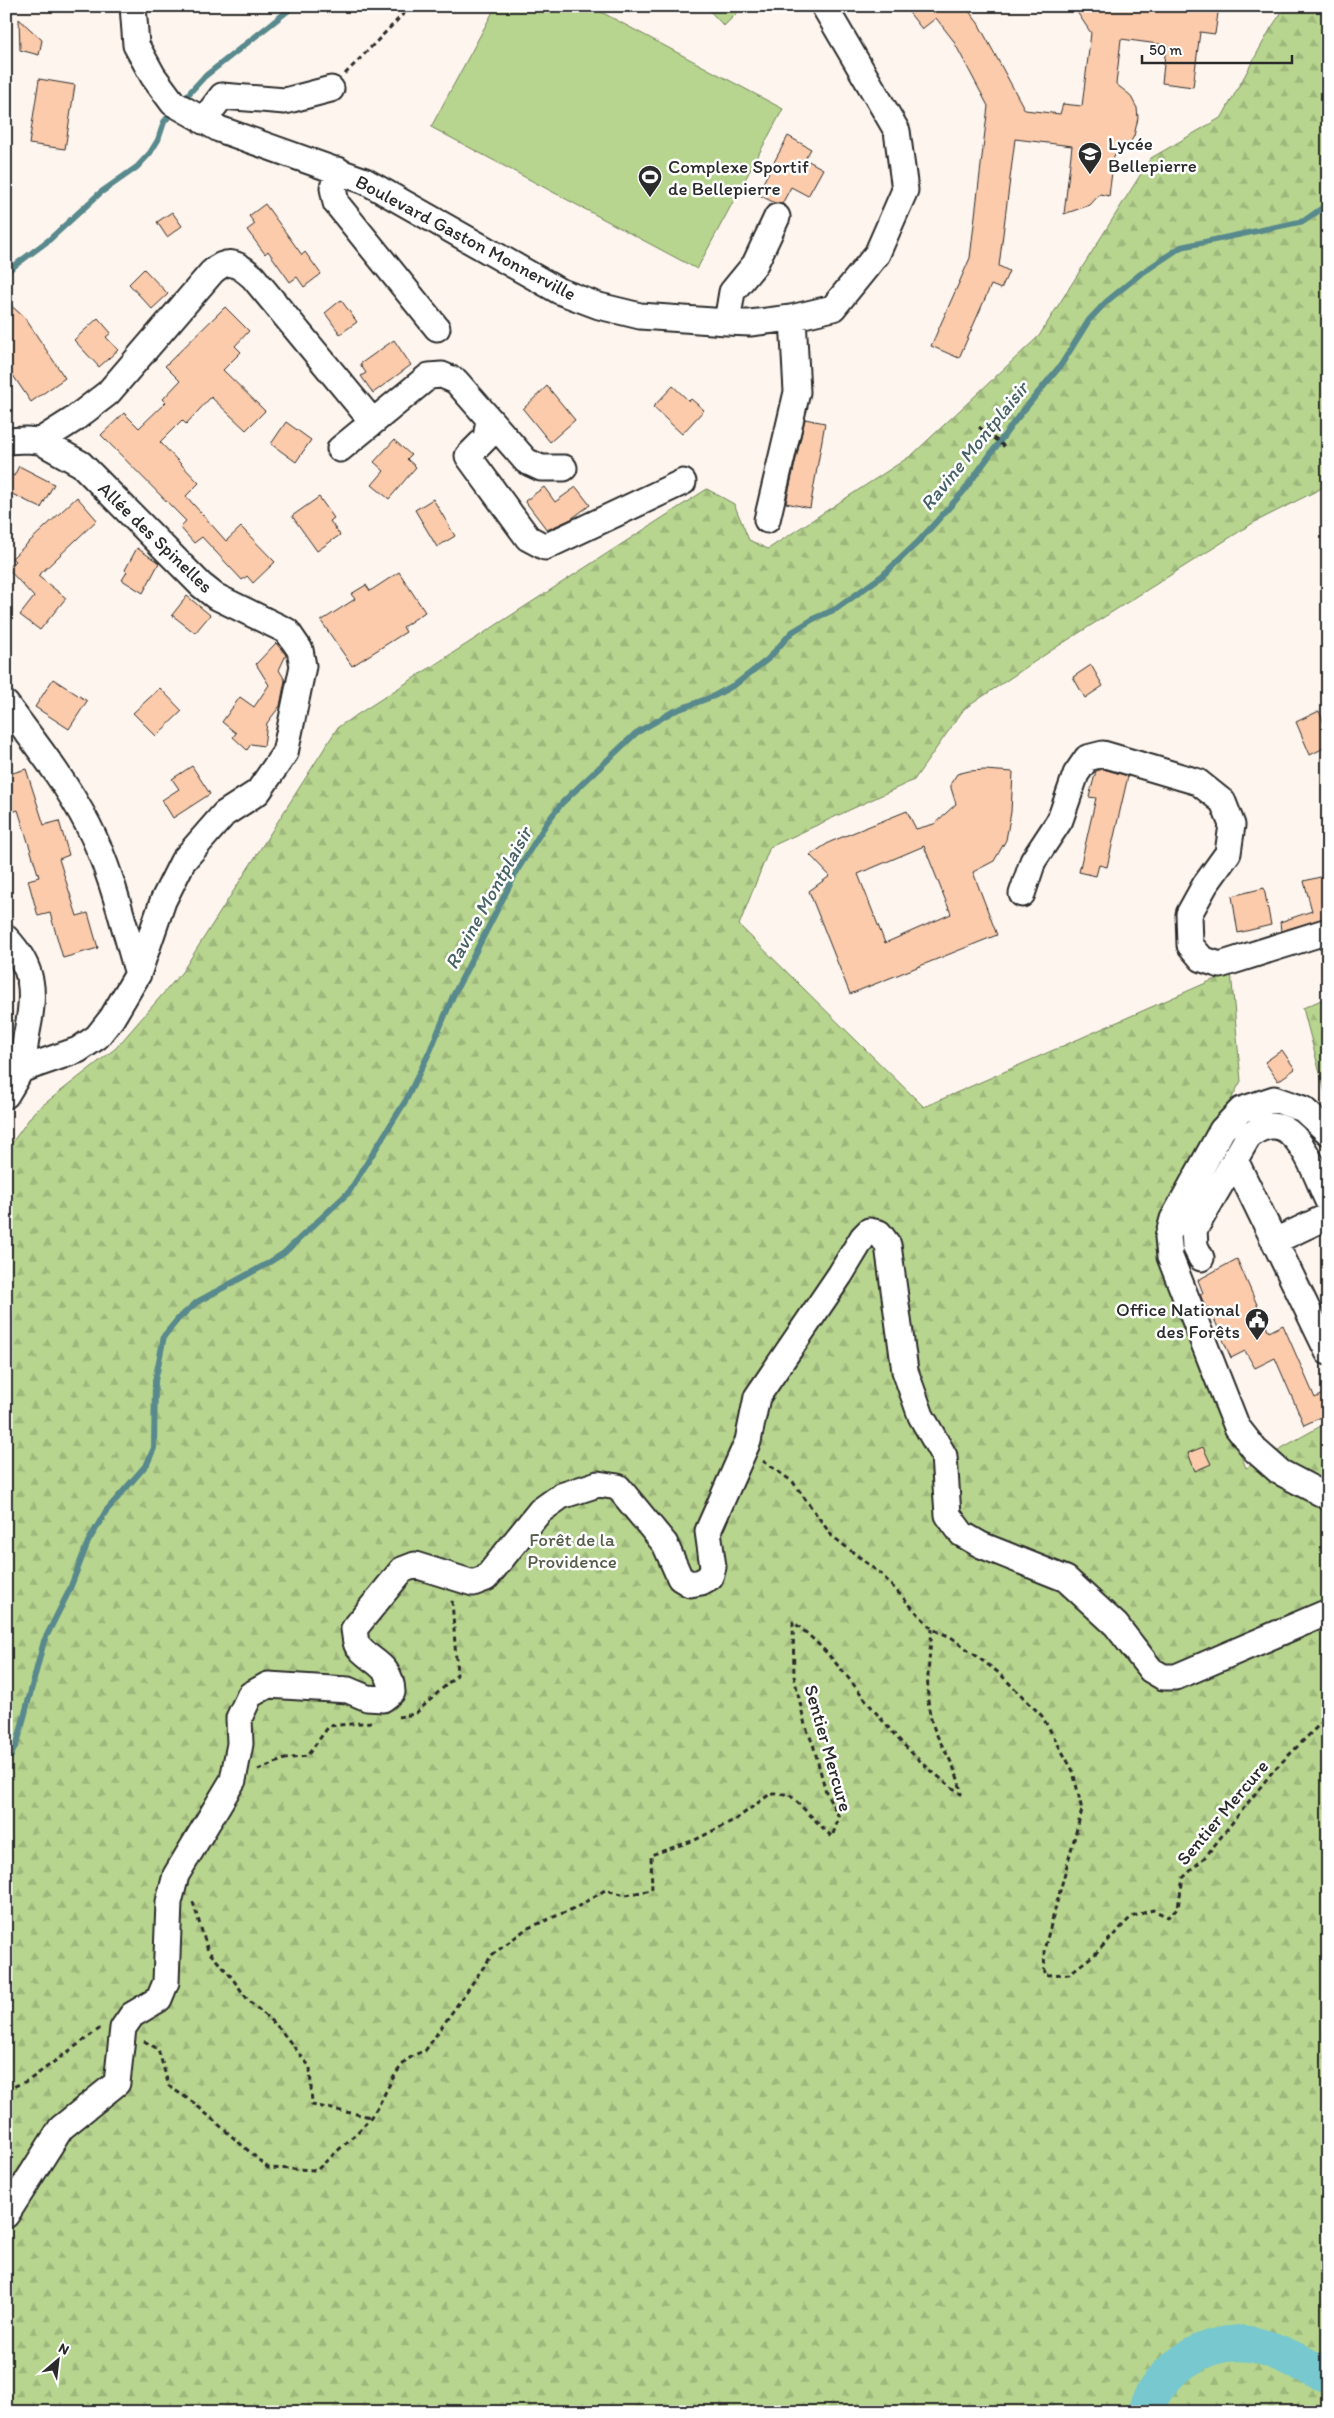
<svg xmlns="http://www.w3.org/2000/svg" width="1334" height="2418" font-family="Itim,sans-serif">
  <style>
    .forest { fill: url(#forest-firs); stroke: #71805c }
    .garden { fill: #b7d58e; stroke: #71805c }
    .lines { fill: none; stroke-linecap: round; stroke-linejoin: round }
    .stream { stroke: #59898d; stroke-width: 6 }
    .river { stroke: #77c8cf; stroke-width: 36 }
    .building { fill: #fbcbab; stroke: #2b2b2b; fill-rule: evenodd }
    .minor-casing { stroke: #2b2b2b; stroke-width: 29 }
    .path { stroke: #2b2b2b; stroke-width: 3; stroke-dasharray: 5 4; stroke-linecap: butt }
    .minor { stroke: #fff; stroke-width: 25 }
    .labels { text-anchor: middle; stroke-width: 5; stroke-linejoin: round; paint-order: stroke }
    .poi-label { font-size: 19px; fill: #2b2b2b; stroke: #fff; text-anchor: start }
    .street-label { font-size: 19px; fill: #2b2b2b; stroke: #fff }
    .park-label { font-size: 19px; fill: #555e49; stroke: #fff }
    .water-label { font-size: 20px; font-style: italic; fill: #466264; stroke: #fff }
  </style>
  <defs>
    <pattern id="forest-firs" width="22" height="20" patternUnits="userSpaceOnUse" patternTransform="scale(1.25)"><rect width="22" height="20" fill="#b7d58e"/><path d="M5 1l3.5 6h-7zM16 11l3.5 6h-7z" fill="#9eb77b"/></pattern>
  </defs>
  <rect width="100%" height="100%" fill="#fef5ee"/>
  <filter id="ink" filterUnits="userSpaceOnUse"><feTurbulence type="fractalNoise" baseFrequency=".02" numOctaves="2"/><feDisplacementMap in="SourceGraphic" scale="10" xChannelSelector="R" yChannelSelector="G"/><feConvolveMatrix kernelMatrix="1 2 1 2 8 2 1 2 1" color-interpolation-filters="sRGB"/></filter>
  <g filter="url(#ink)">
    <!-- forest -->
    <path class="forest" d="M1286,6H1328V485L1253,523L1055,648L964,709L914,780L770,847L739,925L924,1107L1231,972L1241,1081L1156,1238L1246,1468L1328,1422V2412H6V1151L34,1112L116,1048L182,972L338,727L707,489L734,504L749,540L768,549L912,455L1039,336L1151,158L1222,117L1271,28Z
      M1328,997V1104L1303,1008Z"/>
    <!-- garden -->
    <path class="garden" d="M496,6H590L783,109L697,269L431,127Z
      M705,6H744L724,26Z"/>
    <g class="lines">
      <!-- stream -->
      <path class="stream" d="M182,101L204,77L294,6
        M6,275L10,269L49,240L100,193L137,167L150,153L158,140L164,122L174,110
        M6,1766L18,1740L44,1641L69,1591L88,1542L106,1511L147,1464L154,1448L155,1381L164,1336L178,1319L197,1302L265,1265L284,1253L349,1192L406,1100L430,1051L453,996L518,869L548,821L562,803L636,733L672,712L714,696L736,684L768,659L792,632L815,618L836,609L882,576L918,542L963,492L1014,422L1061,365L1089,320L1106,302L1139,275L1181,247L1304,221L1328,204"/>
      <!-- river -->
      <path class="river" d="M1145,2412C1158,2370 1206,2338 1249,2344C1273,2347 1305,2366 1328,2375"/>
    </g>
    <!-- building -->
    <path class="building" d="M904,6H965L978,23L1025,110L1060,114L1063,104L1082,106L1091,33L1073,6H1219L1215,34L1200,32L1193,87L1162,83L1166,45L1121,39L1116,84L1130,95L1137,108L1138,118L1134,136L1130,143L1114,156L1109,196L1100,194L1090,205L1064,214L1072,146L1015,139L999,266L1009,271L1001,289L991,285L959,358L931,346L970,258L988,106L953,40L936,18L922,29Z
      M19,19L42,40L39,55L20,50Z
      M39,79L75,85L65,149L29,144Z
      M788,136L811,149L805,159L823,169L808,196L791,187L782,204L775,203L757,194Z
      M265,204L302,255L305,252L321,274L304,287L297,277L290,282L268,251L265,254L247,230L255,224L249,216Z
      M172,212L182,226L167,237L157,222Z
      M144,269L168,294L152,309L129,284Z
      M341,300L357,322L340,334L325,313Z
      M6,301L25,318L65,378L31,402L6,365Z
      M225,307L249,331L235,346L241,352L223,370L265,411L246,430L211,397L186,424L182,420L160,442L199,483L186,496L226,541L241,527L275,562L253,583L247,576L242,580L202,537L194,543L180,527L186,521L101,435L124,413L139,428L166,402L163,399L180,381L165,366Z
      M98,318L111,333L106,337L118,350L99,367L74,340Z
      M394,340L411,365L373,393L361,376L366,373L360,364Z
      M547,386L575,420L550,442L523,409Z
      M673,386L689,401L691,399L704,410L682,434L653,407Z
      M805,419L825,423L810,508L786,503Z
      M286,422L311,440L296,462L271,444Z
      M394,440L411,455L407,459L416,467L389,499L372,485L384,471L374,462Z
      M19,466L54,484L41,508L6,491V472L14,476Z
      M544,487L555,502L576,487L590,505L571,519L547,530L525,501Z
      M77,497L97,520L38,576L66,598L40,630L20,615L34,597L7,568L15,561L12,558Z
      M319,497L334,518L330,521L340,535L317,551L292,516Z
      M433,499L455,536L437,547L415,510Z
      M137,548L159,563L143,593L122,580L127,572L125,570Z
      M399,572L425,612L403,627L406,632L352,666L321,621L355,599L351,594L366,585L370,591Z
      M187,596L210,615L195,633L172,615Z
      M276,643L286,655L279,670L285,680L280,706L267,723L264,746L251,744L247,750L233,737L236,733L222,722L240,697L254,707L269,685L256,664Z
      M1091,665L1103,686L1085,698L1073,677Z
      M53,679L87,701L69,729L35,707Z
      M160,688L182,711L156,736L133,713Z
      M1319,711L1328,732V746L1310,755L1296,722Z
      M192,766L210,794L173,818L162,800L179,789L172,779Z
      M26,769L44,825L59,821L69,855L59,859L77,916L88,913L98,948L63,958L50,913L38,916L28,880L39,877L18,810L6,814V775Z
      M1103,769L1128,776L1107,867L1099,865L1096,876L1079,872L1096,798L1089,797L1096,771Z
      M985,770L1013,772L1011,812L1006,840L994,861L973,872L997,935L850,994L809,891L830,876L810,855L830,842L907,811L916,829L934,824L956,804L951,788V783L957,774L969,771ZM924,846L951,914L885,943L858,874Z
      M1328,875V917L1281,931L1280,922L1312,911L1304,881Z
      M1264,888L1271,925L1238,933L1232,896Z
      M1282,1050L1295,1069L1278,1081L1265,1062Z
      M1237,1259L1269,1332L1283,1325L1315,1398L1328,1391V1414L1304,1425L1275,1358L1255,1368L1245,1351L1231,1358L1209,1307L1206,1309L1200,1294L1203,1293L1198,1280Z
      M1203,1447L1211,1464L1195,1471L1188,1453Z"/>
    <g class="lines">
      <defs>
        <path id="minor" d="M133,6L136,45L153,76L173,103L219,129L365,181L559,291L599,306L640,316L727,322L750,323L791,318L833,308L877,254L905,190L897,131L824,6
          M203,121L222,96L285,101L331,89
          M338,170L333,188L336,203L437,328
          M727,322L732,292L755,264L777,217
          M489,420L486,438L468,456L528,538L545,547L683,482
          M6,441L26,440L40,441L81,464L201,585L215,596L287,631L300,650L303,666L285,753L258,792L224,814L183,861L163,901L138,974L112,1018L97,1037L78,1050L20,1070
          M40,441L73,420L108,393L212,272C229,257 238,264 253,277L372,421
          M340,449L429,376L442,375L456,381L526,461L541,468H564
          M767,520L797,392L793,318
          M6,704C35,743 66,782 88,825C112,872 123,924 138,974
          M1022,894L1033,861L1060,820L1076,774L1087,758L1103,754L1198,782L1223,802L1232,825L1228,853L1205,885L1189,914L1190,945L1202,959L1220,965L1328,931
          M6,938C35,968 35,994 27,1032C25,1044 24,1059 20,1071C16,1079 11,1087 6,1095
          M1328,1132L1303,1109L1274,1099L1241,1110L1222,1130L1173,1219L1168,1237L1170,1257L1237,1427L1255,1450L1280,1472L1328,1497
          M1235,1160L1328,1352
          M1275,1241L1328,1216
          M1201,1258L1195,1246L1194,1230L1248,1137C1293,1099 1313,1170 1328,1201
          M6,2215L61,2128L117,2083L123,2028L132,2015L159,1999L166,1982L169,1902L176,1875L233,1780L240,1744L239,1718L250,1695L268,1685L348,1690L367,1698L383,1699L392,1692C391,1663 369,1662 357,1645C355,1641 355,1634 354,1629L402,1570L415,1565L473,1583L486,1578L540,1511L561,1496L598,1484L618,1487L665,1544L680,1578L690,1584L701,1582L710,1577L713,1567L708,1531L748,1441L757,1397L840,1275L863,1237L869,1231L879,1233L888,1245L905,1371L921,1416L944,1456L948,1515L962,1534L981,1545L1066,1579L1116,1625L1151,1670L1163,1677H1176L1328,1612"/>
      </defs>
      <!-- minor casing -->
      <use href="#minor" class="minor-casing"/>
      <!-- path -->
      <path class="path" d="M345,74L411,6
        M979,427L1005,447
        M763,1461L793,1482L832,1536L881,1574L932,1629L951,1637L999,1673L1042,1716L1073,1771L1082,1810L1044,1950L1045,1975L1069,1974L1095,1954L1131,1917L1153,1910L1168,1917L1178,1907L1183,1878L1206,1856L1273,1771L1328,1716
        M398,1717L415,1714L457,1675L452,1599
        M258,1770L285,1759L307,1756L329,1726L372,1722
        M193,1902L208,1951L229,1974L248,2000L279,2028L310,2067L312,2105L371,2117
        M144,2041L158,2049L169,2086L194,2103L268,2168L317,2170C334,2153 355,2137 370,2118C388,2096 394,2058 425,2051L492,1955L526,1929L577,1907L605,1890L626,1895L652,1890L651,1855L695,1840L736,1819L770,1794H789L832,1837L839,1817L826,1792L813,1744L805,1725L794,1676L793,1622C838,1656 867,1707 906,1747C922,1764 942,1780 961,1794C958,1764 938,1746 931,1719C924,1690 930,1657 932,1629
        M6,2090L29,2080L102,2027"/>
      <!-- minor -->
      <use href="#minor" class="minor"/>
    </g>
  </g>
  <!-- icons -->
  <defs>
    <symbol id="school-pin" viewBox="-11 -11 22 30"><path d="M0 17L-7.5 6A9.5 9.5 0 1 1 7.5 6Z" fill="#2b2b2b" stroke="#fff"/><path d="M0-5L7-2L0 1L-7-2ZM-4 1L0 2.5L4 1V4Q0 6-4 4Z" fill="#fff"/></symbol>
    <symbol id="stadium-pin" viewBox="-11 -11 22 30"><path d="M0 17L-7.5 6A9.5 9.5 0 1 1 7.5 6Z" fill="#2b2b2b" stroke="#fff"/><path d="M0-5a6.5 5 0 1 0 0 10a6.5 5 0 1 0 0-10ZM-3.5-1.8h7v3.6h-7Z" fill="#fff"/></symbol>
    <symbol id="civic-pin" viewBox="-11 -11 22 30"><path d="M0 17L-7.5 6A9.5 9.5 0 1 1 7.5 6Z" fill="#2b2b2b" stroke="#fff"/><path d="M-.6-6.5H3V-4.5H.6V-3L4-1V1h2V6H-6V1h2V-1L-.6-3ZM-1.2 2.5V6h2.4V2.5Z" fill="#fff"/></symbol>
  </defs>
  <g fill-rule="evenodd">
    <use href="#school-pin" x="1076" y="140" width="28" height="38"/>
    <use href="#stadium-pin" x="636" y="163" width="28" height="38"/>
    <use href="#civic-pin" x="1243" y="1306" width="28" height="38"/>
  </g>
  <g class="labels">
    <!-- poi labels -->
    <g class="poi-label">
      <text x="1108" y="150">Lycée<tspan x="1108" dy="22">Bellepierre</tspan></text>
      <text x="668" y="173">Complexe Sportif<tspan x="668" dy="22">de Bellepierre</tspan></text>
      <text x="1240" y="1316" text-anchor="end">Office National<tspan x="1240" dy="22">des Forêts</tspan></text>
    </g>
    <!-- street labels -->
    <g class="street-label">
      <text transform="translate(466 237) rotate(28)" y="7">Boulevard Gaston Monnerville</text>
      <text transform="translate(156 537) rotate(44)" y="7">Allée des Spinelles</text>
      <text transform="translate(829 1748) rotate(74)" y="7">Sentier Mercure</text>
      <text transform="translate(1222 1812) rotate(-50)" y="7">Sentier Mercure</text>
    </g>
    <!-- park labels -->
    <g class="park-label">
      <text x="572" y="1546">Forêt de la<tspan x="572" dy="22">Providence</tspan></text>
    </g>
    <!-- water labels -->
    <g class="water-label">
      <text transform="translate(974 446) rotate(-51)" y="7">Ravine Montplaisir</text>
      <text transform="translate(488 898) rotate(-61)" y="7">Ravine Montplaisir</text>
    </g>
  </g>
  <!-- margin -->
  <rect width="1334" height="2418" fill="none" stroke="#fff" stroke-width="25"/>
  <rect x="12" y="12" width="1309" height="2393" fill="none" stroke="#2b2b2b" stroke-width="2" filter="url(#ink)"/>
  <!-- north arrow -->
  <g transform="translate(58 2360) rotate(28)" stroke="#ffffff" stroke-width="4" paint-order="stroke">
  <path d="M0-4L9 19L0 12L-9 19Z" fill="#2b2b2b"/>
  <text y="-8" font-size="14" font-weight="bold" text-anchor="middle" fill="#2b2b2b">N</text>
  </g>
  <!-- scale -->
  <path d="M1142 55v8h150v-8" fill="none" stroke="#2b2b2b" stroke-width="2.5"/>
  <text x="1149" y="55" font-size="15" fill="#2b2b2b" stroke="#ffffff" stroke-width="4" paint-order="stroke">50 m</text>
</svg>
